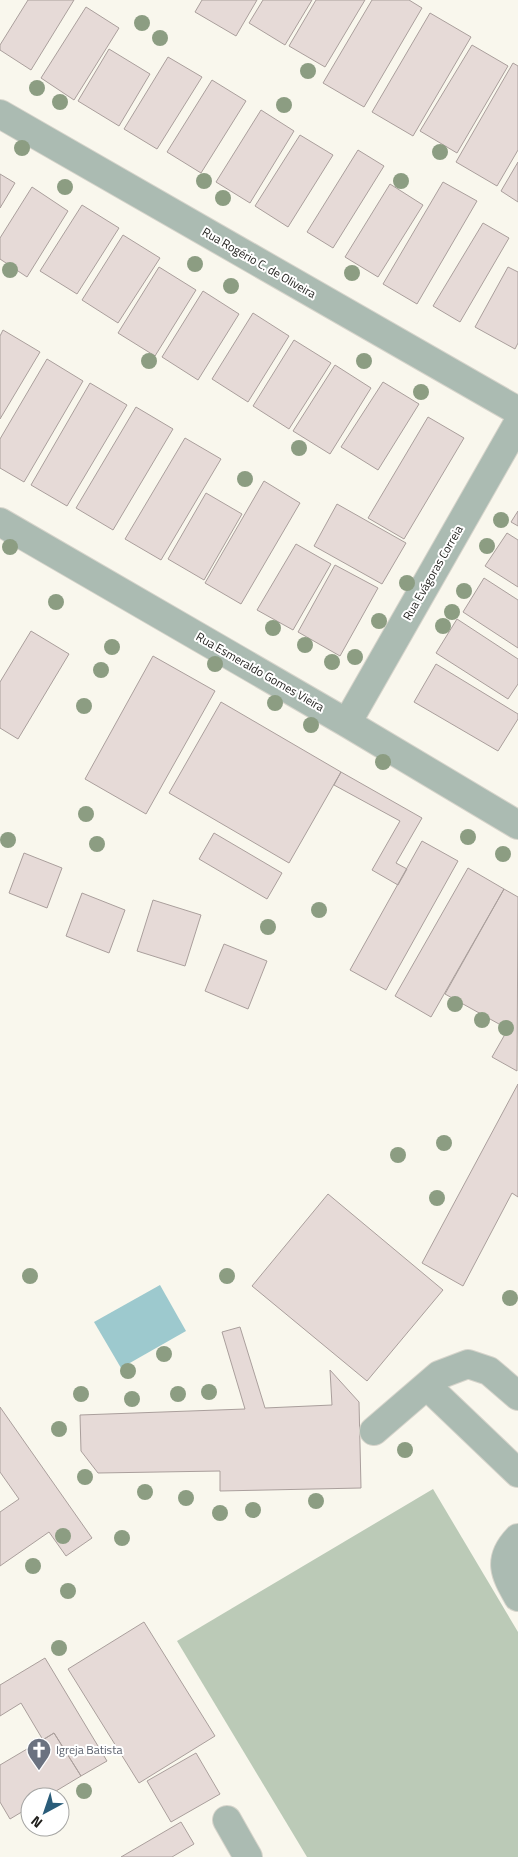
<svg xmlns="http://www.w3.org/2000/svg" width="518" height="1857" font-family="'Titillium Web',sans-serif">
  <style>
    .green { fill: #bbcab7 }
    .water { fill: #9dc9ce }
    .building { fill: #e6dad7; stroke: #aa9f9c }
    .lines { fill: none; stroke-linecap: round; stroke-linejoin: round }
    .minor-casing { stroke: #d6d4cb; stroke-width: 30 }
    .minor { stroke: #abbbb2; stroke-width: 28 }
    .tree { fill: #8c9d82 }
    .labels { text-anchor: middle; stroke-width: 4; stroke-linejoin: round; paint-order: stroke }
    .street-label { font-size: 12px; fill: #1e1d1a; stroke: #fff }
    .worship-label { font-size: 12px; fill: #5b616d; stroke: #fff; text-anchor: start }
  </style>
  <rect width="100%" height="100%" fill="#f9f7ed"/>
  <!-- green -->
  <path class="green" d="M433,1489L518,1632V1857H307L177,1641Z"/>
  <!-- water -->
  <path class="water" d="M160,1285L186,1331L121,1368L94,1322Z"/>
  <!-- building -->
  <path class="building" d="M28,0H74L31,70L0,50V45Z
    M202,0H257L236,36L195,12Z
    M263,0H312L285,45L249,23Z
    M316,0H365L325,67L289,46Z
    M372,0H409L422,8L364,107L323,83Z
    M86,7L119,28L74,100L41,78Z
    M430,13L471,37L413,136L372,112Z
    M472,45L508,66L457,153L420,131Z
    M109,49L150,74L119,126L78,101Z
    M168,57L202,77L157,149L124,129Z
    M513,63L518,66V150L497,186L456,162Z
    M212,80L246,101L201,173L167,152Z
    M261,110L294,131L250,203L216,182Z
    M300,135L333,155L288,227L255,206Z
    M358,150L384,166L333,248L307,232Z
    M518,162V202L501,191Z
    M0,174L15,183L0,208Z
    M443,182L477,201L417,304L383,284Z
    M390,184L423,205L378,277L345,257Z
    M32,187L68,211L27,277L0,259V238Z
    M82,205L119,228L77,294L40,271Z
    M483,223L509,238L460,322L433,306Z
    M123,235L160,258L118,323L82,300Z
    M159,267L196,290L155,356L118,333Z
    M508,267L518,272V343L515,349L475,327Z
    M203,291L239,314L198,380L162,357Z
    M253,313L289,336L248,402L212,379Z
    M3,330L40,352L0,419V336Z
    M294,340L331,363L289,429L253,406Z
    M47,359L83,381L24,482L0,468V439Z
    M335,365L371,388L330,454L293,431Z
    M383,382L419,404L378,470L341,447Z
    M90,383L127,405L67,506L31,485Z
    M136,407L173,429L113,530L76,508Z
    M428,417L464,438L404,539L368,518Z
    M185,438L221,459L161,560L125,539Z
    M264,481L300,503L241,604L205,583Z
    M206,493L242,514L204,580L168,559Z
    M337,504L406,543L382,584L314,546Z
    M518,511V526L511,522Z
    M507,533L518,540V587L485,566Z
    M296,544L331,564L293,630L257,610Z
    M335,565L378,588L340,656L298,632Z
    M484,578L518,600V648L463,612Z
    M457,619L518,659V684L508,699L436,653Z
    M31,631L69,654L18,739L0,728V682Z
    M153,656L215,691L146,814L85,779Z
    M436,664L518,714V719L498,751L414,702Z
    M221,702L341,772L289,863L169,793Z
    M341,772L422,818L396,863L407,869L398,885L372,870L400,821L334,785Z
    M214,833L282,873L267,899L199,859Z
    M422,841L458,861L386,990L350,970Z
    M24,853L62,868L47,908L9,893Z
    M468,868L504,889L431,1017L395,996Z
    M504,889L518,897L517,1071L492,1057L508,1029L445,994Z
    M82,893L125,910L109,953L66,936Z
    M153,900L201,915L185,966L137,951Z
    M224,944L267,961L248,1009L205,991Z
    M518,1084V1197L512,1193L463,1286L422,1263Z
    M328,1194L443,1290L367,1381L252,1286Z
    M240,1327L265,1408L332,1405L330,1370L359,1402L361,1488L220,1491V1471L98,1473L81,1451L80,1415L245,1409L222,1332Z
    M0,1407L92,1538L66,1556L49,1532L0,1566V1512L19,1499L0,1472Z
    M144,1622L215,1736L139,1783L68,1669Z
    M45,1658L107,1761L81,1776L54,1733L43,1740L21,1703L0,1716V1685Z
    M54,1733L81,1776L46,1797H30V1807L10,1819L0,1802V1765Z
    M196,1753L220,1794L171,1822L147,1781Z
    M181,1822L194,1844L172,1857H121Z"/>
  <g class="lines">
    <defs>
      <path id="minor" d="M0,114L518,411
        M0,522L347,723L518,825
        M347,723L518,423
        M427,1386L518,1473
        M374,1431L439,1375L468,1364L489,1371L518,1396
        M518,1538C497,1560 505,1574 518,1597
        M227,1820L248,1857"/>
    </defs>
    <!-- minor casing -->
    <use href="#minor" class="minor-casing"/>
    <!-- minor -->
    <use href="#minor" class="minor"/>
  </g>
  <!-- trees -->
  <g class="tree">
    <circle cx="142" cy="23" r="8"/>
    <circle cx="160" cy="38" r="8"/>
    <circle cx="308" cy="71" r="8"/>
    <circle cx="37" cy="88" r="8"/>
    <circle cx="60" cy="102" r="8"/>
    <circle cx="284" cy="105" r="8"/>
    <circle cx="22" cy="148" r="8"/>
    <circle cx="440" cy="152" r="8"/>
    <circle cx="204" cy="181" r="8"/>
    <circle cx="401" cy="181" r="8"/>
    <circle cx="65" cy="187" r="8"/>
    <circle cx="223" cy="198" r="8"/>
    <circle cx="195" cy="264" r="8"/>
    <circle cx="10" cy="270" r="8"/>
    <circle cx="352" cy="273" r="8"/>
    <circle cx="231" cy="286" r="8"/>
    <circle cx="149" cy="361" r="8"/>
    <circle cx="364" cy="361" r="8"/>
    <circle cx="421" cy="392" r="8"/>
    <circle cx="299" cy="448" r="8"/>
    <circle cx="245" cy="479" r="8"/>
    <circle cx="501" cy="520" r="8"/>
    <circle cx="487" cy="546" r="8"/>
    <circle cx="10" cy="547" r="8"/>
    <circle cx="407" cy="583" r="8"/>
    <circle cx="464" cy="591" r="8"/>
    <circle cx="56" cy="602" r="8"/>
    <circle cx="452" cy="612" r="8"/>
    <circle cx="379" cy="621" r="8"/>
    <circle cx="443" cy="626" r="8"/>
    <circle cx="273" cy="628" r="8"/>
    <circle cx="305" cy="645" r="8"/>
    <circle cx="112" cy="647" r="8"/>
    <circle cx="355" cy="657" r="8"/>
    <circle cx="332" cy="662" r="8"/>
    <circle cx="215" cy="664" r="8"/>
    <circle cx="101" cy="670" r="8"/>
    <circle cx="275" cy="703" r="8"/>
    <circle cx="84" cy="706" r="8"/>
    <circle cx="311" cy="725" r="8"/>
    <circle cx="383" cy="762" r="8"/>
    <circle cx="86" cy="814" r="8"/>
    <circle cx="468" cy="837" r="8"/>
    <circle cx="8" cy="840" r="8"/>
    <circle cx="97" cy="844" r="8"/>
    <circle cx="503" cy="854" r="8"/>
    <circle cx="319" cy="910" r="8"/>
    <circle cx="268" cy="927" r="8"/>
    <circle cx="455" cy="1004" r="8"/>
    <circle cx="482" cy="1020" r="8"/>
    <circle cx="506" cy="1028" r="8"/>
    <circle cx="444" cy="1143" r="8"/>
    <circle cx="398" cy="1155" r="8"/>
    <circle cx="437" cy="1198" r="8"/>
    <circle cx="30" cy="1276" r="8"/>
    <circle cx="227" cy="1276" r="8"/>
    <circle cx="510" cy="1298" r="8"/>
    <circle cx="164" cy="1354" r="8"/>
    <circle cx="128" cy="1371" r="8"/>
    <circle cx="209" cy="1392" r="8"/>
    <circle cx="81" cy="1394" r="8"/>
    <circle cx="178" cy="1394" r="8"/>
    <circle cx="132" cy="1399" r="8"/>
    <circle cx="59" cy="1429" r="8"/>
    <circle cx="405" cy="1450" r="8"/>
    <circle cx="85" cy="1477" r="8"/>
    <circle cx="145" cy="1492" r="8"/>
    <circle cx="186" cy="1498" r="8"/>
    <circle cx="316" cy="1501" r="8"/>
    <circle cx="253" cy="1510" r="8"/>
    <circle cx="220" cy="1513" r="8"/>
    <circle cx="63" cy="1536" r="8"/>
    <circle cx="122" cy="1538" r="8"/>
    <circle cx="33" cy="1566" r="8"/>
    <circle cx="68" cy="1591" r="8"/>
    <circle cx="59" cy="1648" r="8"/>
    <circle cx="84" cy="1791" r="8"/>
  </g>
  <!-- icons -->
  <defs>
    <symbol id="church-pin" viewBox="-11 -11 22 30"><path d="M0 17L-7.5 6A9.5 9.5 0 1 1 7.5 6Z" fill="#6b7280" stroke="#fff"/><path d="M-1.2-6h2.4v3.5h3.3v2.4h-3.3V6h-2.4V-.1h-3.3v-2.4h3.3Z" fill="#fff"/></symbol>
  </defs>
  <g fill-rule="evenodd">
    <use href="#church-pin" x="25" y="1736" width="28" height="38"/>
  </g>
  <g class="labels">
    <!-- street labels -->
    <g class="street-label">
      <text transform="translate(259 263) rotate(30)" y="4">Rua Rogério C. de Oliveira</text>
      <text transform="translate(433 573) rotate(-60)" y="4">Rua Evágoras Correia</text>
      <text transform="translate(260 672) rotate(30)" y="4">Rua Esmeraldo Gomes Vieira</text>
    </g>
    <!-- worship labels -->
    <g class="worship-label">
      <text x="56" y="1754">Igreja Batista</text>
    </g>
  </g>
  <!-- north arrow -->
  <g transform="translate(45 1812) rotate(220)"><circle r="24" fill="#ffffff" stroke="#a5a5a3"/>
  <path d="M0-4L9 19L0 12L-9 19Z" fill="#2a5c79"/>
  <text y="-8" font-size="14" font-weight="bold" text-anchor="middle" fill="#1e1d1a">N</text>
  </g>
</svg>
